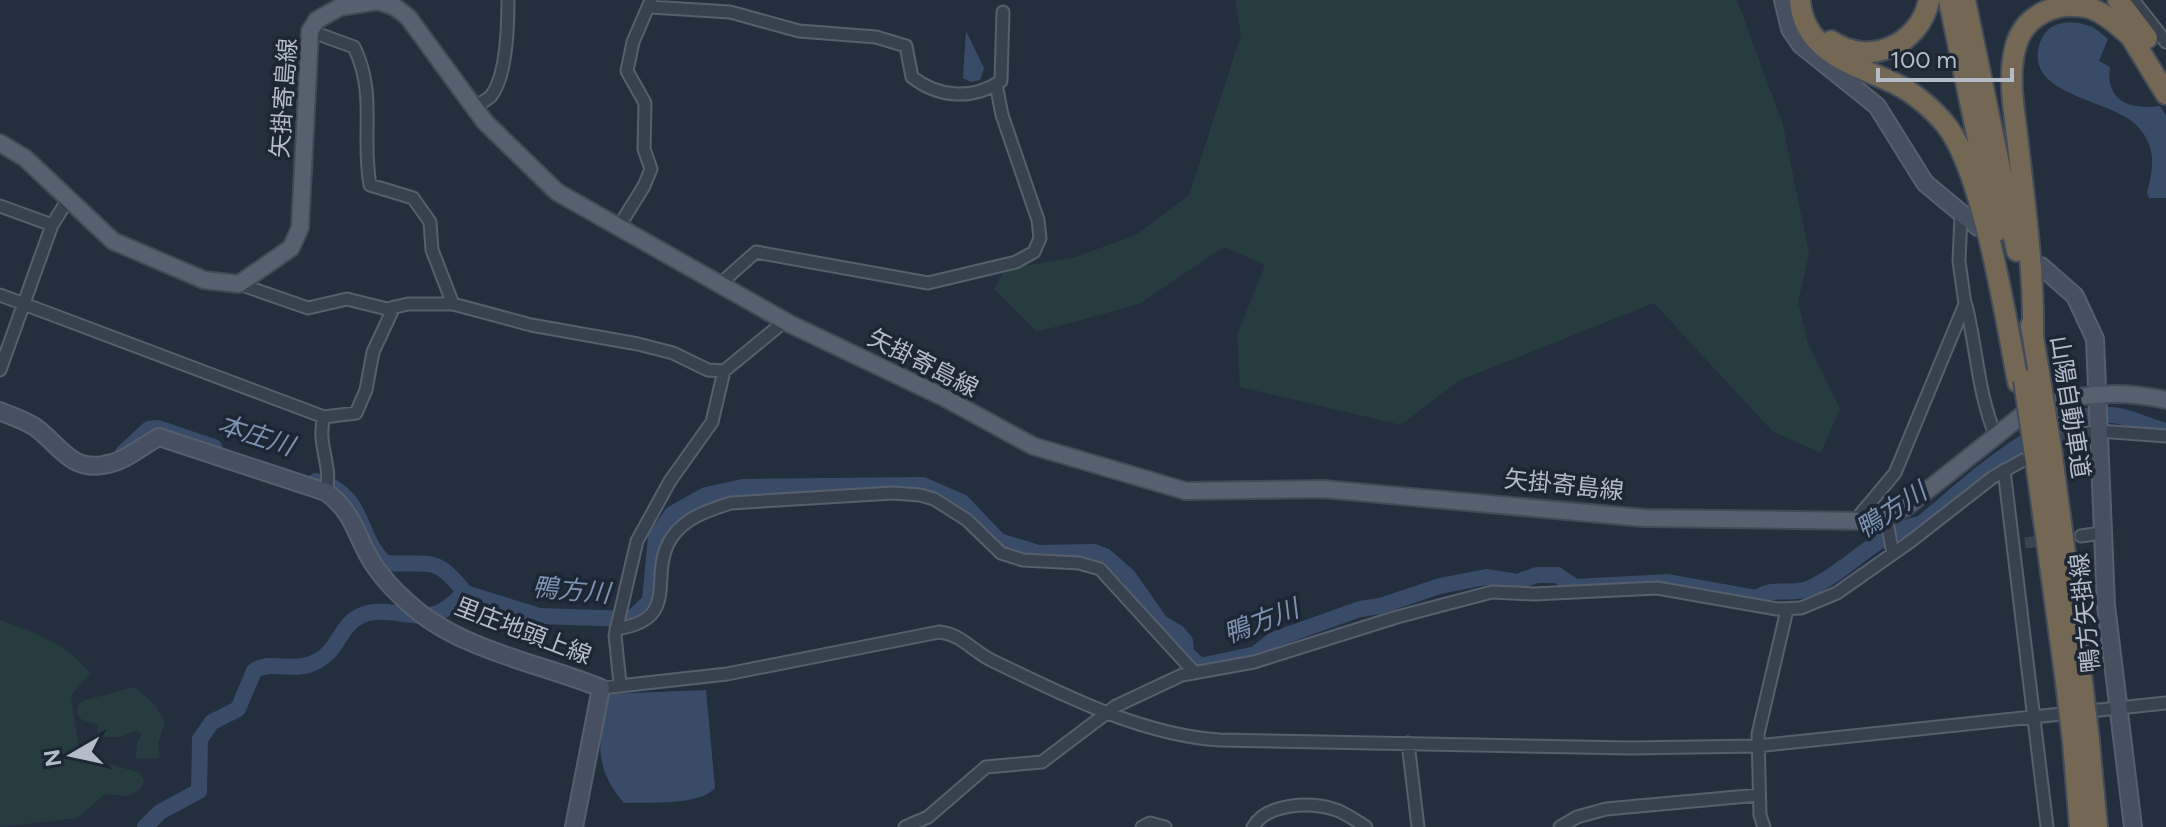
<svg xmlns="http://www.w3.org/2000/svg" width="2166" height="827" font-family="Figtree,'Noto Sans JP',sans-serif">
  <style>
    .green { fill: #263c3f }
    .water { fill: #394c67 }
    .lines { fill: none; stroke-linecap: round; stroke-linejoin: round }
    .stream { stroke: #394c67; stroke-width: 3 }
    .river { stroke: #394c67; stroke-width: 16 }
    .street-tunnel { stroke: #3a4453; stroke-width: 11; stroke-dasharray: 11 5.5; stroke-linecap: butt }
    .street-casing { stroke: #565f6c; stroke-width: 15 }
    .secondary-casing { stroke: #565f6c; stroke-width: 20 }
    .primary-casing { stroke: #414a57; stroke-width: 20 }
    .highway-casing { stroke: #434c59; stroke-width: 24 }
    .street { stroke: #38414e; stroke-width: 11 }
    .secondary { stroke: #465061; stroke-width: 16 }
    .primary { stroke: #56606e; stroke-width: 16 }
    .highway { stroke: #746855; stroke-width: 20 }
    .highway-bridge-casing { stroke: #434c59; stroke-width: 24; stroke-linecap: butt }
    .highway-bridge { stroke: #746855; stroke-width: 20 }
    .labels { text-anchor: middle; stroke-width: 7; stroke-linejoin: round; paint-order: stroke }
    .street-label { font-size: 24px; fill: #b4bcc9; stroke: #1d2633 }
    .water-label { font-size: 26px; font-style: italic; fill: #7c92b1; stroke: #1d2633 }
  </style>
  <rect width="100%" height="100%" fill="#242f3e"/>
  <!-- green -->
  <path class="green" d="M1235,0H1737L1783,125L1809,254L1798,302L1808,343L1840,409L1821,453L1772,431L1654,303L1458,381L1401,425L1240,387L1237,335L1265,265L1224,247L1139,304L1037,332L994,289L1005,269L1072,258L1136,235L1189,195L1241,35Z
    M0,620C34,632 68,645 90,673L71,696L80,755L140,773L144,781L140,790L126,796L105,794L78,818L0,827Z
    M135,687L155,705L165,722L158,743L160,758L136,759L137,743L142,734L135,731L120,737H97L98,724L82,720L77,714L78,705L85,700Z"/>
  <!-- water -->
  <path class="water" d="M2079,23L2093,27L2108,39L2099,61L2110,67C2105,101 2130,110 2160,106L2166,115V198H2149L2147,193C2153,169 2157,150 2140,129C2119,100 2031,98 2038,51C2039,43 2043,34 2049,29C2057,22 2070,22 2079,23Z
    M966,31L984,68L980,80L971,82L963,78Z
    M706,690L715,788C700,806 647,802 624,803C592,766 599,738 607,694Z"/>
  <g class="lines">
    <!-- stream -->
    <path class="stream" d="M990,761L1006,760"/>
    <!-- river -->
    <path class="river" d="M123,453L149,429L158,428L214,447
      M316,481C367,494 355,535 385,563C430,566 436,554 465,593
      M465,593L539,616L631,619L650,601L656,537L672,514L706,495L743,487L923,485L962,502L999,541L1038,553L1094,552L1105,556L1128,576L1161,623L1178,633L1185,641L1186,653L1200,666L1256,654L1273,640L1360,609L1380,606L1440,586L1486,577L1517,582L1537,575H1557L1575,587L1668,582L1757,598C1773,586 1792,596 1810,588C1849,571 1877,531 1921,524C1970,484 2044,409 2112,415C2129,416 2149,427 2166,431
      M145,827L160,812L199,791L200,739L212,722L238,709L254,671C270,660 289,671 308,665C340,655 337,627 360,616C385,604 417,623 440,612C449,608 457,599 465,593"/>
    <!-- street-tunnel -->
    <path class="street-tunnel" d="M2025,543L2048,540"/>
    <defs>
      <path id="street" d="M2133,0L2166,42
        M650,7L730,12L799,31L876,37L906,46L912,77C939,98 973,100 1001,81L1003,12
        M310,31L354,47C377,94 361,135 370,185L413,198L430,222L432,250L453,304
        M474,107C479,104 487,100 491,96C507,76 508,25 508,0
        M0,206L52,225
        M618,228L644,186L651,169L644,149L645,103L627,71L633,42L651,0
        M239,284L308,308L347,299L387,309L408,304H453L531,325L638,344L673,353L708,370L724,371
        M720,284L756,252L928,283L1016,262L1034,252L1040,238L1038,220L1002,115L996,84
        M0,295L324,417L356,413L366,390L373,352L394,307
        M1966,305C1977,350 1978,394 1996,437
        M0,370L52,225L67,201
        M324,417C316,445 333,465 326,492
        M2004,470L2047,827
        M1886,518L1893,553
        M1854,522L1895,473L1965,304L1959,261L1961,216
        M2081,536L2101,533
        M616,629C684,619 646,575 672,537C686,517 709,510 731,503L893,493L920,495L934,499L967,520L1001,553L1023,560L1079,563L1100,569L1194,672
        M620,684L615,635L637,541L670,481L712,422L724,371L785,321
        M601,688L727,674L939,632C962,634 973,652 993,661C1064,695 1141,735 1220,740L1631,748L1757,746L2166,703
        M1408,743L1418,827
        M905,827L928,817L986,767L1042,762L1116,706L1182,675L1254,662L1397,617L1492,592L1534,594L1657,588L1777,609L1801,608L1837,593L1911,541L1993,477L2063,438L2099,431L2166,436
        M1142,827L1150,823L1165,827
        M1253,827C1267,803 1309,802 1333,809C1345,812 1356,821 1366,827
        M1560,827L1577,817L1606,809L1759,795
        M1764,827L1760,815L1758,734L1787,610"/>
      <path id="secondary" d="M1783,0L1790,29L1801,45L1877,106L1925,183L1978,227
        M2041,266L2075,296L2095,339L2106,605L2133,827
        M0,411C11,416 24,420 35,427C58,443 70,471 103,465C125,462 140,447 159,437L326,492C358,516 355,539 376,568C384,579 395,591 405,600C456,650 537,662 601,688L574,827"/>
      <path id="primary" d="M0,143L25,158L113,241L204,280L239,284L291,248L300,228L310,31L317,20L340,7L378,1L395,7L408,17L485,122L557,192L790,324L943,397L1033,446L1186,491L1323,489L1644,518L1867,521L1886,518L1905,508L2026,412C2072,393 2118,389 2166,400"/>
      <path id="highway" d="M1800,0C1803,52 1855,65 1894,83C1913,92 1933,109 1946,125C1983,171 2006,320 2018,382
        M1949,0L1997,231
        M1965,0L2017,251
        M2118,0L2147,38
        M2128,32L2166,94
        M1831,41C1869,67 1920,45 1929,0
        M2031,325L2039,373
        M2033,336C2034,275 2026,214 2019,153C2016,120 2007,82 2015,49C2023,15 2056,0 2090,8C2107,14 2121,28 2135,40
        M2051,448L2082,681
        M2035,455L2066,682
        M2089,741L2097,827
        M2073,742L2080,827"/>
    </defs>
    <!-- street casing -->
    <use href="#street" class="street-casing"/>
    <!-- secondary casing -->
    <use href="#secondary" class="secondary-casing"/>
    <!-- primary casing -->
    <use href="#primary" class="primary-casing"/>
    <!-- highway casing -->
    <use href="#highway" class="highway-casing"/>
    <!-- street -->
    <use href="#street" class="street"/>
    <!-- secondary -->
    <use href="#secondary" class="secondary"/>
    <!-- primary -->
    <use href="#primary" class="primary"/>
    <!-- highway -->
    <use href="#highway" class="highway"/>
    <defs>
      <path id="highway-bridge" d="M2039,373L2051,448
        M2024,380L2035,455
        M2082,681L2089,741
        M2066,682L2073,742"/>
    </defs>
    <!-- highway-bridge casing -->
    <use href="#highway-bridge" class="highway-bridge-casing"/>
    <!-- highway-bridge -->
    <use href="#highway-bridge" class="highway-bridge"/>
  </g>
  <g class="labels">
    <!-- street labels -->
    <g class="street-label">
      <text transform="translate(284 98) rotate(-86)" y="8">矢掛寄島線</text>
      <text transform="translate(923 363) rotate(27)" y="8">矢掛寄島線</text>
      <text transform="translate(2070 407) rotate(81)" y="8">山陽自動車道</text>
      <text transform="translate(1564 485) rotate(6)" y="8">矢掛寄島線</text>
      <text transform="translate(2085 613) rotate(-96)" y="8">鴨方矢掛線</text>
      <text transform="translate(523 631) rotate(21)" y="8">里庄地頭上線</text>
    </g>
    <!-- water labels -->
    <g class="water-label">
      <text transform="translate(256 435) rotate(18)" y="9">本庄川</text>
      <text transform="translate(1891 510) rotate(-33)" y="9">鴨方川</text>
      <text transform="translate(571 590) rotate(5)" y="9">鴨方川</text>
      <text transform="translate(1261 621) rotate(-21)" y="9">鴨方川</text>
    </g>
  </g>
  <!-- north arrow -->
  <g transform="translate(72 755) rotate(261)" stroke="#1d2633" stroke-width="6" paint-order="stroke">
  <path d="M0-6L14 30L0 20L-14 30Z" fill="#b4bcc9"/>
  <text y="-12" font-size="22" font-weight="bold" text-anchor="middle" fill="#b4bcc9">N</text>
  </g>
  <!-- scale -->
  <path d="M1878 68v12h134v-12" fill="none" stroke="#b4bcc9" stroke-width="4"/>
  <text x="1890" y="68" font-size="24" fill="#b4bcc9" stroke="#1d2633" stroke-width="6" paint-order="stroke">100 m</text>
</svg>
